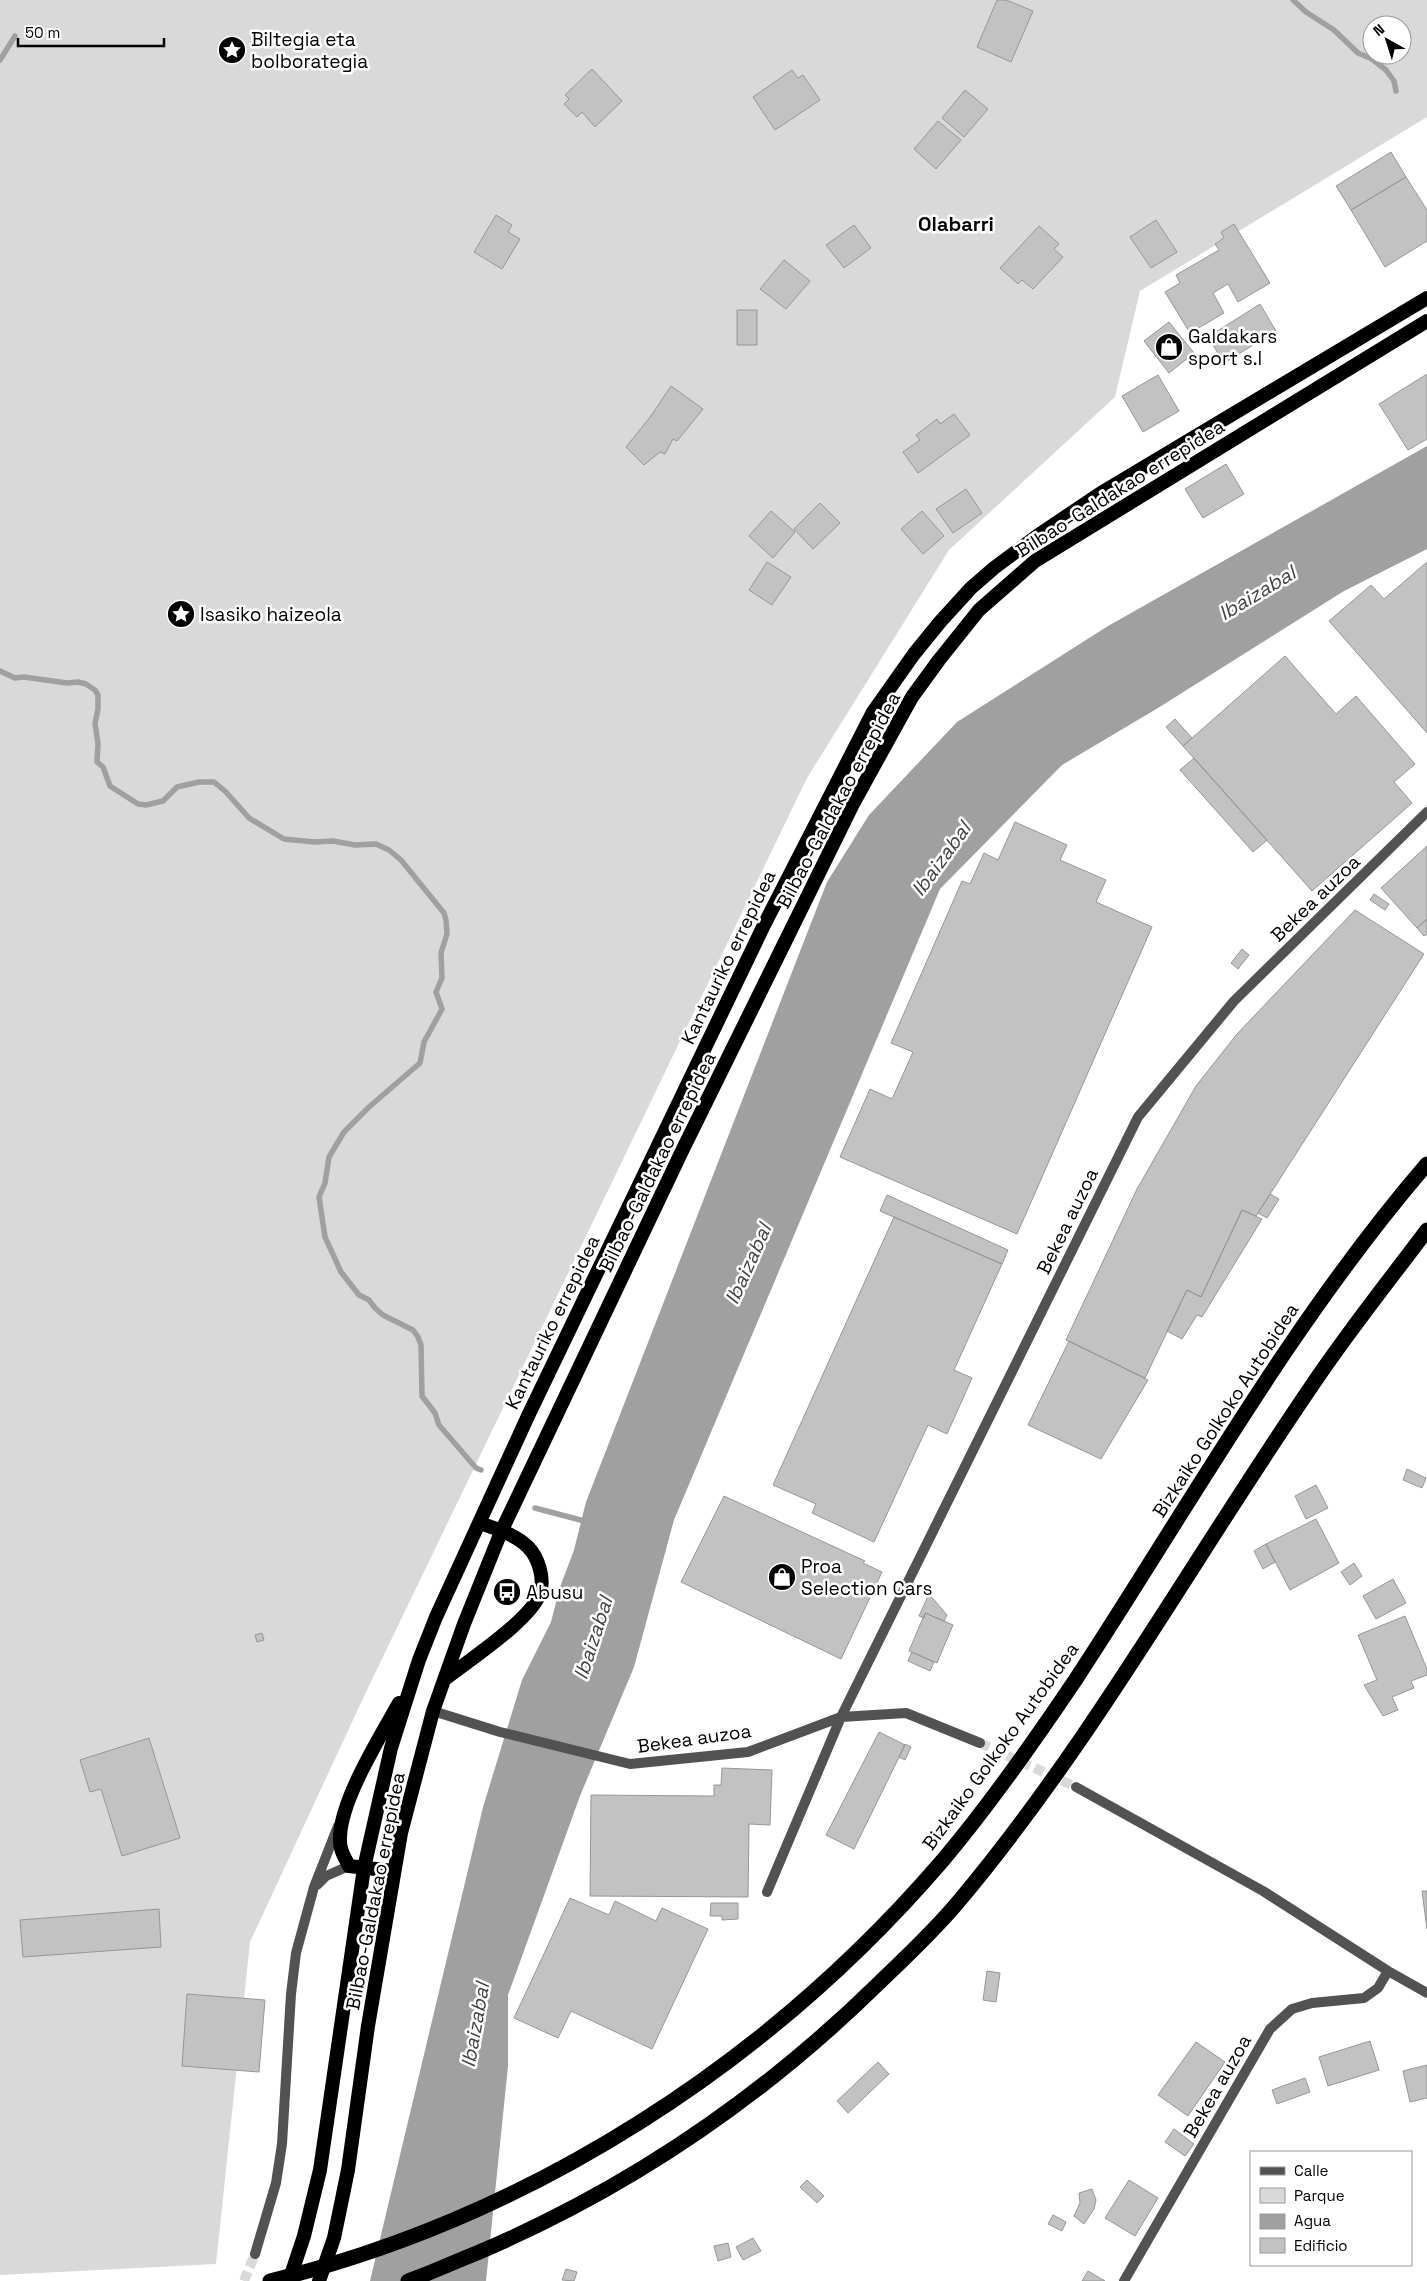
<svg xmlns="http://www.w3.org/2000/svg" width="1427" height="2281" font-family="'Space Grotesk',sans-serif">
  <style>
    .green { fill: #d9d9d9; fill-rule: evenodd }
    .water { fill: #a0a0a0 }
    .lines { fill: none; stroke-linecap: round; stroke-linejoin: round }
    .stream { stroke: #a0a0a0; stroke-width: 5.5 }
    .building { fill: #c2c2c2; stroke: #969696 }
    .minor-tunnel { stroke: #d9d9d9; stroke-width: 10; stroke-dasharray: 10 5; stroke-linecap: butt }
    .minor { stroke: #525252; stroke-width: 10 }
    .trunk { stroke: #000; stroke-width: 14 }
    .motorway { stroke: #000; stroke-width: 15 }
    .labels { text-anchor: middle; stroke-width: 5; stroke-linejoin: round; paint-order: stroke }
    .poi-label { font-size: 19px; fill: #000; stroke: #fff; text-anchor: start }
    .street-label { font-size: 19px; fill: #000; stroke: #fff }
    .neighbourhood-label { font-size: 20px; font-weight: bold; fill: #000; stroke: #fff }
    .water-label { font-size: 20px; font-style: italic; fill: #414141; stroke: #fff }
  </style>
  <rect width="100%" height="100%" fill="#fff"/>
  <!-- green -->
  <path class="green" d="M0,0H1427V117L1140,291L1115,397L949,550L807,778L366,1692L250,1942L216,2264L0,2275ZM1372,25H1402V55H1372Z"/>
  <!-- water -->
  <path class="water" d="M1427,446V549L1344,591L1158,708L1062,765L940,889L674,1520L634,1667L580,1796L508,1995V2066L486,2281H370L483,1807L522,1680L551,1622L560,1587L574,1550L586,1502L827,882L869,815L957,722L1108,626Z"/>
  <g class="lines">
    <!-- stream -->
    <path class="stream" d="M1293,0L1306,12L1334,30L1358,53L1372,59L1386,70L1394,81L1396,91
      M0,60L15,36
      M0,671L15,678L24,677L67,683L78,682L86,684L95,690L98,695V709L95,723L98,744L97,762L103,767L110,786L138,804L146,805L163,801L177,787L199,782H214L226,792L249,818L284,839L314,842L333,841L355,845L376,844L389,850L401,860L444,913L446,920L447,934L441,953L442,978L436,992L442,1009L424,1042L420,1063L369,1107L344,1132L329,1157L325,1183L319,1197L325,1237L341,1272L359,1295L369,1300L375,1308L383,1315L413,1330L418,1337L421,1345L422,1396L435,1413L439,1425L476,1468L481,1470
      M535,1508L588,1522"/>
  </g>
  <!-- building -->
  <path class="building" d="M997,0H1006L1033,11L1011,62L977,47Z
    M592,69L622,101L595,127L582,112L577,117L564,104L569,99L565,95Z
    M792,70L798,78L803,75L820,100L775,130L753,97Z
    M965,90L988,109L964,137L942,118Z
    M938,121L961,140L936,169L914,149Z
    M1391,152L1406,177L1351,210L1336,186Z
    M1406,177L1427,210V241L1385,267L1351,210Z
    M496,215L512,225L508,232L520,239L502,269L474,252Z
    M1156,220L1177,252L1151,268L1130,237Z
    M1234,224L1270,283L1238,302L1228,284L1213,293L1224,313L1190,333L1165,292L1180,283L1176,275L1219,250L1215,244L1224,238L1221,232Z
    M854,225L871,248L844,268L826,245Z
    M1039,226L1059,244L1054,249L1063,257L1033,289L1022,280L1018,284L1000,268Z
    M784,260L810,281L786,309L760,289Z
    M1260,304L1276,331L1224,363L1208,337Z
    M737,310H757V345H737Z
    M1169,322L1194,353L1169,373L1144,341Z
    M1427,374V439L1408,450L1379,404Z
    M1158,375L1179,411L1143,432L1122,396Z
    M671,386L703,409L677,441L673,439L665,454L660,452L644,465L626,447L651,416Z
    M954,414L970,435L918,473L903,452L920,440L916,435L937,419L940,424Z
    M1226,464L1244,494L1203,518L1185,489Z
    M966,489L982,513L953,533L936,509Z
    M820,503L840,523L813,549L794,529Z
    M771,511L795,532L773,558L749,536Z
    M922,511L944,536L923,554L901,529Z
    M767,562L791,577L772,605L749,590Z
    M1427,562V733L1329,621L1371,585L1384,599Z
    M1285,656L1336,714L1356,696L1415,764L1394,782L1412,803L1312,891L1183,746Z
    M1175,719L1192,738L1183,746L1166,727Z
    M1194,758L1267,840L1253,852L1180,770Z
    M1015,822L1067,845L1060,860L1106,880L1096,902L1152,927L1017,1234L840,1157L870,1089L892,1099L913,1052L891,1043L962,881L970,884L984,853L998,860Z
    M1427,846V919L1417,928L1381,888Z
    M1374,894L1389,904L1385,910L1370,900Z
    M1355,910L1424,954L1258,1213L1256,1216L1242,1210L1201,1297L1187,1290L1145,1378L1066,1340L1137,1189L1196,1086L1237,1034Z
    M1427,919V934L1424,936L1417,928Z
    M1242,949L1249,955L1238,969L1231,963Z
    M1270,1194L1279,1199L1267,1218L1258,1213Z
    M887,1195L1008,1250L1002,1264L880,1211Z
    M1242,1210L1262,1219L1202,1317L1197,1315L1182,1339L1167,1331L1187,1290L1201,1297Z
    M894,1217L1002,1264L954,1370L972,1378L947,1434L928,1425L874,1542L812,1513L816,1504L773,1485Z
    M1069,1341L1148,1380L1101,1459L1028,1425Z
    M1407,1469L1426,1478L1422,1488L1403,1480Z
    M1316,1485L1328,1508L1306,1519L1295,1496Z
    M724,1496L865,1561L863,1563L882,1572L841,1659L681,1582Z
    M1316,1519L1339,1563L1290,1590L1266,1544Z
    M1266,1544L1275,1562L1263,1569L1254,1551Z
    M1354,1563L1362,1576L1350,1585L1341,1572Z
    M1393,1579L1406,1603L1376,1619L1363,1596Z
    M929,1594L947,1615L944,1621L925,1613L924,1618L919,1616Z
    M925,1613L953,1625L937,1663L909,1651Z
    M1405,1616L1427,1669V1675L1411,1681L1414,1688L1392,1697L1398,1710L1383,1716L1364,1685L1377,1680L1358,1635Z
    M262,1633L264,1640L257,1642L255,1635Z
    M912,1652L934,1662L930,1671L908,1661Z
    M879,1732L905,1745L854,1849L826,1835Z
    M149,1738L180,1838L122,1856L101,1789L90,1792L80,1760Z
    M905,1744L911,1747L905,1760L899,1757Z
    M722,1768L772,1770L770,1825L749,1824L748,1897L590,1896L591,1795L714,1796V1785H721Z
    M1422,1891H1427V1929Z
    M570,1898L609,1915L615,1901L656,1921L662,1908L708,1929L652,2049L571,2011L558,2038L514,2018Z
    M711,1903H738V1919L722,1920V1916H710Z
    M159,1909L161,1947L23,1957L20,1920Z
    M987,1971L1000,1973L996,2002L983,2000Z
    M187,1994L265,2000L259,2072L182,2066Z
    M1370,2041L1379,2070L1328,2086L1319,2057Z
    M1196,2042L1225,2062L1188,2116L1158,2095Z
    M878,2062L889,2074L848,2113L837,2101Z
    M1427,2065V2098L1410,2102L1403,2071Z
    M1305,2078L1310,2092L1277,2104L1272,2090Z
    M1174,2129L1194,2144L1185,2156L1165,2142Z
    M807,2180L824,2196L817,2203L800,2187Z
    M1129,2180L1158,2198L1135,2236L1105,2218Z
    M1092,2189L1096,2200L1094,2209L1084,2224L1074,2216L1080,2203L1079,2193Z
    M1053,2215L1066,2222L1062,2231L1048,2224Z
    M753,2238L761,2251L743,2260L736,2247Z
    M728,2243L731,2257L718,2261L714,2246Z
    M566,2269L577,2272L574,2281L562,2280Z
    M1088,2271L1105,2281H1082Z"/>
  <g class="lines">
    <!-- minor-tunnel -->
    <path class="minor-tunnel" d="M980,1743L1076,1787
      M244,2281L255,2254"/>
    <!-- minor -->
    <path class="minor" d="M433,1711L500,1732L630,1764L748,1752L841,1717L906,1713L980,1743
      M1076,1787L1263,1891L1388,1971L1427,1993
      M317,1885L326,1876L349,1866
      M767,1892L841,1717L1138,1117L1234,1001L1427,812
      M255,2254L276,2183L282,2144L291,1994L296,1953L314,1887L338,1826
      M1124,2281L1270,2029L1292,2009L1312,2003L1364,1998L1378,1988L1388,1971"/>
    <!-- trunk -->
    <path class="trunk" d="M445,1679C468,1661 532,1619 540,1593C545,1578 538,1557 528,1547C515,1534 496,1529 480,1523
      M393,1871L349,1866C344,1856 339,1849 340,1837C341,1799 380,1737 399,1703
      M289,2281L304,2236L320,2170L364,1868L391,1748L419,1660L436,1617L528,1416L764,925L873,712L914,654L940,622L971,588L994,568L1037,536L1101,493L1427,298
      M319,2281L334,2238L348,2170L368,2026L401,1833L433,1711L464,1624L501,1532L682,1151L854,802L912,697L939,660L979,610L1035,561L1427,321"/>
    <!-- motorway -->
    <path class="motorway" d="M270,2281C531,2217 769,2063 943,1860C991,1803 1035,1740 1076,1679C1190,1505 1291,1322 1427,1164
      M408,2281C431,2273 454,2262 477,2253C628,2189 764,2096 880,1982C907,1956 935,1930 959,1901C1093,1741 1193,1559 1311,1387C1347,1333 1388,1282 1427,1230"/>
  </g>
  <!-- icons -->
  <defs>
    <symbol id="sight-disc" viewBox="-11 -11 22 22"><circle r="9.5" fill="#000" stroke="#fff"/><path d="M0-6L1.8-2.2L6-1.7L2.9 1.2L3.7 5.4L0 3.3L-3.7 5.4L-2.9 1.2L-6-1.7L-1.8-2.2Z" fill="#fff"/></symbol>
    <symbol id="shop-disc" viewBox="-11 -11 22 22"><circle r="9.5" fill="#000" stroke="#fff"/><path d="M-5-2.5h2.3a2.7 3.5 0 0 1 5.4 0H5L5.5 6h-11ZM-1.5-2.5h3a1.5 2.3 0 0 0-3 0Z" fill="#fff"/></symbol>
    <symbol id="bus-disc" viewBox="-11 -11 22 22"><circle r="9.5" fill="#000" stroke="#fff"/><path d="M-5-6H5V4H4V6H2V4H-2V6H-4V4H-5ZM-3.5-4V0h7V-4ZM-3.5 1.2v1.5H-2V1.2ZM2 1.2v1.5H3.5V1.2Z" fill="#fff"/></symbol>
  </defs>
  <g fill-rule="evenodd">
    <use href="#sight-disc" x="216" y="34" width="32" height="32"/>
    <use href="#shop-disc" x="1153" y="331" width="32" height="32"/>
    <use href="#sight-disc" x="165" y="598" width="32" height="32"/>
    <use href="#shop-disc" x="766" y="1561" width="32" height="32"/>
    <use href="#bus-disc" x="491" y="1576" width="32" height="32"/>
  </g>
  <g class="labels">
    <!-- poi labels -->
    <g class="poi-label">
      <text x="251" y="46">Biltegia eta<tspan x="251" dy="22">bolborategia</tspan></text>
      <text x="1188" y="343">Galdakars<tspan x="1188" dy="22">sport s.l</tspan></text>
      <text x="200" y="621">Isasiko haizeola</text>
      <text x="801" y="1573">Proa<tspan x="801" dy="22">Selection Cars</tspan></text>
      <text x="526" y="1599">Abusu</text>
    </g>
    <!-- street labels -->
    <g class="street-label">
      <text transform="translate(1120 488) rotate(-32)" y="7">Bilbao-Galdakao errepidea</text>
      <text transform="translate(838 800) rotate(-62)" y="7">Bilbao-Galdakao errepidea</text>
      <text transform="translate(1315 898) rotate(-44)" y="7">Bekea auzoa</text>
      <text transform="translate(728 957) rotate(-64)" y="7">Kantauriko errepidea</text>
      <text transform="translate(657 1162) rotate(-64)" y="7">Bilbao-Galdakao errepidea</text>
      <text transform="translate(1067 1221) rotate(-64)" y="7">Bekea auzoa</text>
      <text transform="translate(552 1322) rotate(-64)" y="7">Kantauriko errepidea</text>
      <text transform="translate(1225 1410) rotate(-57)" y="7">Bizkaiko Golkoko Autobidea</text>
      <text transform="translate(694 1738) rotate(-8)" y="7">Bekea auzoa</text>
      <text transform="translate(1000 1746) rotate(-54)" y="7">Bizkaiko Golkoko Autobidea</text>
      <text transform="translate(375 1891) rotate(-79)" y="7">Bilbao-Galdakao errepidea</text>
      <text transform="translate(1217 2086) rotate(-60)" y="7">Bekea auzoa</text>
    </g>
    <!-- neighbourhood labels -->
    <g class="neighbourhood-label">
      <text x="956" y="231">Olabarri</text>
    </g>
    <!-- water labels -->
    <g class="water-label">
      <text transform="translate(1257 593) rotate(-31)" y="7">Ibaizabal</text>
      <text transform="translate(941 859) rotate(-54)" y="7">Ibaizabal</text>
      <text transform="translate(748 1264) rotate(-66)" y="7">Ibaizabal</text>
      <text transform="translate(593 1638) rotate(-72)" y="7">Ibaizabal</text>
      <text transform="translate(475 2025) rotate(-80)" y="7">Ibaizabal</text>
    </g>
  </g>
  <!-- legend -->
  <rect x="1250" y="2151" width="162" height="115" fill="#ffffff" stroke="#999999"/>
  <rect x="1260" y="2167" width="25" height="8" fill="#525252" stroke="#999999"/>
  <text x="1294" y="2176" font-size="15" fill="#000000">Calle</text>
  <rect x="1260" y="2188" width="25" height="15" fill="#d9d9d9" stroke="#999999"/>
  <text x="1294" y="2201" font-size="15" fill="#000000">Parque</text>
  <rect x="1260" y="2214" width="25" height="15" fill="#a0a0a0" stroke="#999999"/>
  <text x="1294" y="2226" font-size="15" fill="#000000">Agua</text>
  <rect x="1260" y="2238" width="25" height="15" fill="#c2c2c2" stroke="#999999"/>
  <text x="1294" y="2251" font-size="15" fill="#000000">Edificio</text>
  <!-- north arrow -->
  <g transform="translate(1387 40) rotate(321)"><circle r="24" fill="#ffffff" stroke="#999999"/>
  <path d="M0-4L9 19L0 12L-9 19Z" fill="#000000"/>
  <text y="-8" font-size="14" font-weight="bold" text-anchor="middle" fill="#000000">N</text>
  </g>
  <!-- scale -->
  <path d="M18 38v8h146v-8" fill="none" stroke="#000000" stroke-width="2.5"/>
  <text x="25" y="38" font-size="15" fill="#000000" stroke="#ffffff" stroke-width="4" paint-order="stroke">50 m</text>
</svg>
